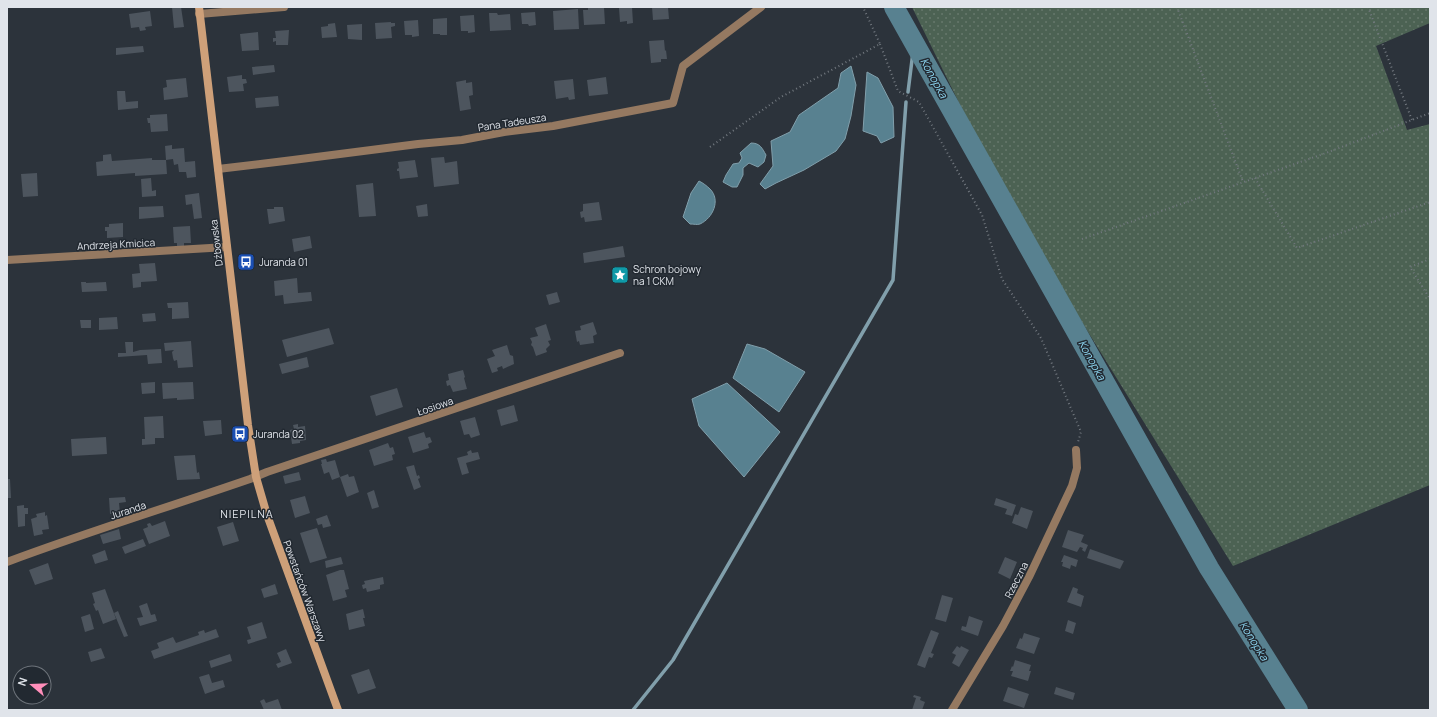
<svg xmlns="http://www.w3.org/2000/svg" width="1437" height="717" font-family="Manrope,sans-serif">
  <style>
    .grass { fill: url(#grass-dots) }
    .water { fill: #588190; stroke: #819fab }
    .lines { fill: none; stroke-linecap: round; stroke-linejoin: round }
    .stream { stroke: #819fab; stroke-width: 3.5 }
    .river { stroke: #588190; stroke-width: 20 }
    .building { fill: #4d555e }
    .path { stroke: #72787f; stroke-width: 2; stroke-dasharray: 1 3; stroke-linecap: butt }
    .street { stroke: #957961; stroke-width: 8 }
    .secondary { stroke: #cea079; stroke-width: 8 }
    .labels { text-anchor: middle; stroke-width: 3; stroke-linejoin: round; paint-order: stroke }
    .street-label { font-size: 10px; fill: #e0e4ea; stroke: #222931 }
    .poi-label { font-size: 10px; fill: #e0e4ea; stroke: #222931; text-anchor: start }
    .water-label { font-size: 11px; font-style: italic; fill: #8cd4ef; stroke: #222931 }
    .neighbourhood-label { font-size: 11px; letter-spacing: 1px; fill: #e0e4ea; stroke: #222931 }
  </style>
  <defs>
    <pattern id="grass-dots" width="8" height="8" patternUnits="userSpaceOnUse"><rect width="8" height="8" fill="#4c6253"/><path d="M2 2h.1M6 6h.1" fill="none" stroke="#66786c" stroke-width="1.8" stroke-linecap="round"/></pattern>
  </defs>
  <rect width="100%" height="100%" fill="#2c333b"/>
  <!-- grass -->
  <path class="grass" d="M912,7H1430V23L1376,46L1407,130L1430,124V485L1233,566L1080,319L990,166Z"/>
  <!-- water -->
  <path class="water" d="M851,66L856,85L851,116L845,139L836,151L804,170L776,183L765,189L760,184L773,166L771,141L790,132L799,115L838,88L841,73Z
    M867,72L878,78L893,107L894,137L881,143L877,136L863,131Z
    M751,143C760,143 762,148 766,155L764,162L758,167L749,163L743,168V175L737,187H732L723,182L726,175L733,164L739,163L742,158L740,153Z
    M699,181C703,183 707,186 710,189C721,200 713,218 700,224C697,225 694,224 690,224L683,217L691,193Z
    M747,344L765,349L805,372L779,412L733,378Z
    M727,383L780,432L744,477L699,426L692,399Z"/>
  <g class="lines">
    <!-- stream -->
    <path class="stream" d="M908,92L914,44
      M633,710L673,660L893,280L906,102"/>
    <!-- river -->
    <path class="river" d="M894,7L1209,568L1298,710"/>
  </g>
  <!-- building -->
  <path class="building" d="M172,7H181L184,27L174,28Z
    M604,7L605,24L584,25L583,10H588V8Z
    M625,7H632L633,23L627,24V21L620,22L619,8Z
    M652,7H668L669,19L653,20Z
    M578,9L579,29L554,30L553,11Z
    M150,11L152,26L145,27L146,30L140,31L139,27L131,28L129,14Z
    M535,12L536,25L529,26L528,24H522L521,13Z
    M489,13H497L498,15L510,14L511,30L490,31Z
    M474,15L475,32L468,33V31H461L460,16Z
    M447,18V35H440V34H433V19Z
    M418,20L419,36L412,37V35H405L404,21Z
    M391,22V23H395V26L391,27L392,38L376,39L375,23Z
    M335,23L337,37L322,38L321,27L328,26V24Z
    M362,24V40L348,39L347,25Z
    M289,30L288,45H276V41L273,42V38H276L275,31Z
    M258,32L259,50L242,51L240,34Z
    M664,40L665,51L666,50L667,59H661V62L651,63L649,41Z
    M143,46L144,52L116,55V48Z
    M274,65L275,72L253,75L252,67Z
    M242,75V79H246L247,83L243,84L244,91L229,92L227,77Z
    M606,77L608,94L589,96L587,80Z
    M186,78L188,97L164,100L163,88L167,87L166,80Z
    M573,79L575,99L569,100L568,97L556,99L554,81Z
    M466,80V83L472,82L473,95L469,96L471,109L460,111L456,82Z
    M117,91H125L126,102L138,101V108L118,110Z
    M278,96L279,106L256,108L255,98Z
    M167,114L168,131L151,132L150,123H148L147,118H150V115Z
    M172,145V149L184,148L185,162L195,161L196,177L187,178L186,172H179L178,164L174,165L173,159L166,160L165,146Z
    M111,154L112,161L152,158V160H166L167,174L135,176V173L97,176L96,162L103,161V155Z
    M444,157L445,163L457,161L459,184L434,187L431,158Z
    M415,160L418,177L400,179L399,171H397V169L399,168L398,162Z
    M37,173L38,196L23,197L21,174Z
    M151,178L152,191L156,190V196L142,197L141,179Z
    M373,183L376,216L359,217L356,185Z
    M199,193L202,218L194,219L192,204L186,205L185,195Z
    M599,202L602,220L585,222L584,217L581,218L580,212L583,211V204Z
    M427,204L428,216L418,217L416,206Z
    M163,206L164,217L139,219V207Z
    M274,207H283L285,221L269,224L267,209H274Z
    M123,223V237L107,238V231H105V227H109V224Z
    M190,226L191,243H184V246L177,247V243H174L173,227Z
    M310,236L312,248L294,252L292,239Z
    M623,246L625,257L584,263L583,253Z
    M155,263L157,281L141,282V287L133,288L132,274L140,273L139,264Z
    M297,278L298,293L311,292L312,301L284,304L283,295L275,296L274,281Z
    M81,282H86V283L106,282L107,291L82,292Z
    M557,292L560,302L549,305L546,295Z
    M188,302L189,318L172,319V308H168L167,303Z
    M155,313L156,321L143,322L142,314Z
    M117,317L118,329L99,330V318Z
    M80,320H91V328H81Z
    M593,322L597,334L593,336L594,343L580,345L579,341L577,342L575,331L581,330L580,326Z
    M546,324L551,340L548,341L550,345L546,349L547,352L536,356L533,347L531,345L532,342L530,338L538,336L535,328Z
    M329,328L334,344L287,357L282,340Z
    M191,341L193,367L178,368L177,360L174,361L173,358L172,352L174,350L165,351L164,343Z
    M125,342H133V352L140,350L161,349L162,363L148,364L147,355L118,357V353H126Z
    M507,345L510,355L513,356L514,364L503,369L502,366L497,368L498,371L492,373L487,359L495,356L492,350Z
    M307,357L309,367L282,374L279,364Z
    M463,370L465,377L464,378L467,389L453,392L450,385L447,386L446,381L449,380L448,374Z
    M155,382V393L142,394L141,383Z
    M193,382L194,399L177,400V398L163,399L162,383Z
    M397,388L403,407L376,416L370,396Z
    M514,405L518,421L501,426L497,410Z
    M163,416L164,438H155V444L142,445V439H145L144,417Z
    M475,417L480,435L471,438L469,434L464,435L460,421Z
    M221,420L222,434L205,436L203,421Z
    M298,424V427L305,426L306,440L300,441V443L292,444L290,430L294,429L293,425Z
    M424,432L426,438L430,437L432,442L428,444L429,448L413,453L408,437Z
    M106,437L107,454L72,456L71,439Z
    M388,443L390,448L393,447L395,454L392,455L393,460L374,466L369,450Z
    M471,450L472,453L478,452L480,459L466,463L469,473L462,475L457,458L468,455L467,452Z
    M195,455L197,473L199,472L200,479L177,480L174,456Z
    M326,459L327,462L335,460L340,477L348,474L349,477L354,476L359,492L347,497L340,477L332,480L329,472L324,474L321,464H322L321,460Z
    M414,465L417,476L419,475L420,478L418,479L421,487L414,490L406,467Z
    M299,472L301,480L285,484L283,476Z
    M7,479H10L11,498H7Z
    M374,490L379,507L372,509L367,493Z
    M305,496L310,513L295,518L290,500Z
    M125,497L126,502L119,503L120,513L110,514L109,498Z
    M996,498L1016,505L1012,516L1005,514L1007,509L994,505Z
    M24,505V508H28V514H25V526L18,527L17,506Z
    M1021,507L1033,511L1027,529L1012,523L1015,514L1018,515Z
    M45,512V516L47,515L49,529L42,530L43,534L34,536L31,519L37,517L36,514Z
    M327,515L331,526L323,528L322,524L318,525L316,519Z
    M165,521L170,536L149,544L143,529L148,527L147,524L150,523L152,526Z
    M233,522L239,541L223,546L217,527Z
    M317,528L327,558L310,563L300,533Z
    M119,529L121,539L103,544L100,535Z
    M1068,530L1084,535L1081,542L1088,545L1085,552L1082,550L1083,548L1080,547L1077,552L1062,547Z
    M143,539L146,546L125,554L122,547Z
    M1090,549L1124,561L1120,569L1087,558Z
    M105,550L108,560L95,564L92,555Z
    M1064,555L1078,560L1076,567L1071,565L1070,569L1062,566L1063,562H1061Z
    M341,557L343,564L326,568L325,561Z
    M1005,557L1017,562L1010,579L998,573Z
    M48,563L53,579L35,585L29,570Z
    M340,570H344L349,589L345,590L347,597L333,601L326,575Z
    M383,577L384,584L380,585V589L367,592L366,588L363,589L362,585L365,584L364,581Z
    M275,584L278,594L264,598L261,589Z
    M1073,587L1078,589L1077,593L1084,596L1081,607L1067,602Z
    M105,589L116,619L103,624L98,610L96,611L93,604L95,603L92,593Z
    M942,595L953,598L946,622L935,619Z
    M147,603L151,615L155,614L157,621L140,626L137,618L143,617L139,606Z
    M363,609L365,618H363L365,626L349,630L346,614Z
    M118,611L128,636L124,637L114,613Z
    M90,614L94,629L85,632L81,617Z
    M969,616L983,621L978,636L961,630L962,626L966,627Z
    M1068,620L1076,623L1073,634L1065,631Z
    M262,622L267,638L248,644L247,640L251,639L247,627Z
    M216,629L219,637L154,659L151,651L159,648L157,643L173,637L176,643L199,635L198,632L204,630L205,633Z
    M931,630L939,633L931,653L934,654L932,658L929,657L925,668L917,665Z
    M1024,633L1040,638L1034,654L1016,648L1020,638L1022,639Z
    M957,646L960,648L961,646L969,650L959,667L952,663L956,655L952,653Z
    M101,648L105,658L91,662L88,652Z
    M286,649L292,663L278,668L276,664L281,662L277,653Z
    M230,654L232,661L211,668L209,661Z
    M1015,660L1031,665L1029,671H1031L1028,681L1011,676L1013,671H1010L1012,666L1013,667Z
    M369,669L376,688L358,694L351,675Z
    M209,674L212,683L223,680L225,687L205,694L199,677Z
    M1008,687L1029,694L1024,708L1003,701Z
    M1056,687L1075,693L1073,700L1054,694Z
    M914,695L921,697L920,700L925,702L922,710H912L916,698L913,697Z
    M264,699L266,703L278,699L282,710H264L260,701Z"/>
  <g class="lines">
    <!-- path -->
    <path class="path" d="M1177,7L1243,182
      M1368,7L1412,120
      M880,44L898,91L919,102L982,215L1002,279L1041,338L1081,432L1078,442
      M710,147L781,97L880,44L863,7
      M1255,178L1297,248L1430,202
      M1082,239L1326,153L1430,113
      M1430,259L1410,267L1430,299"/>
    <!-- street -->
    <path class="street" d="M199,14L284,7
      M218,169L293,160L418,144L462,140L504,132L553,126L673,103L683,66L761,7
      M7,260L227,247
      M7,562C87,532 169,507 250,479L267,472L620,353
      M952,710L1003,626L1029,577L1072,486L1077,468L1076,450"/>
    <!-- secondary -->
    <path class="secondary" d="M199,7L248,425L256,477L267,515L338,710"/>
  </g>
  <!-- icons -->
  <defs>
    <symbol id="bus-square" viewBox="-11 -11 22 22"><rect x="-9" y="-9" width="18" height="18" rx="4" fill="#1a4fb4" stroke="#222931"/><path d="M-5-6H5V4H4V6H2V4H-2V6H-4V4H-5ZM-3.5-4V0h7V-4ZM-3.5 1.2v1.5H-2V1.2ZM2 1.2v1.5H3.5V1.2Z" fill="#fff"/></symbol>
    <symbol id="sight-square" viewBox="-11 -11 22 22"><rect x="-9" y="-9" width="18" height="18" rx="4" fill="#0f9aa8" stroke="#222931"/><path d="M0-6L1.8-2.2L6-1.7L2.9 1.2L3.7 5.4L0 3.3L-3.7 5.4L-2.9 1.2L-6-1.7L-1.8-2.2Z" fill="#fff"/></symbol>
  </defs>
  <g fill-rule="evenodd">
    <use href="#bus-square" x="236" y="252" width="20" height="20"/>
    <use href="#sight-square" x="610" y="265" width="20" height="20"/>
    <use href="#bus-square" x="230" y="424" width="20" height="20"/>
  </g>
  <g class="labels">
    <!-- street labels -->
    <g class="street-label">
      <text transform="translate(512 122) rotate(-9)" y="4">Pana Tadeusza</text>
      <text transform="translate(216 243) rotate(-97)" y="4">Dźbowska</text>
      <text transform="translate(116 244) rotate(-3)" y="4">Andrzeja Kmicica</text>
      <text transform="translate(435 406) rotate(-19)" y="4">Łosiowa</text>
      <text transform="translate(128 510) rotate(-18)" y="4">Juranda</text>
      <text transform="translate(1016 580) rotate(-63)" y="4">Rzeczna</text>
      <text transform="translate(305 591) rotate(70)" y="4">Powstańców Warszawy</text>
    </g>
    <!-- poi labels -->
    <g class="poi-label">
      <text x="259" y="266">Juranda 01</text>
      <text x="633" y="273">Schron bojowy<tspan x="633" dy="12">na 1 CKM</tspan></text>
      <text x="253" y="438">Juranda 02</text>
    </g>
    <!-- water labels -->
    <g class="water-label">
      <text transform="translate(934 78) rotate(61)" y="4">Konopka</text>
      <text transform="translate(1092 360) rotate(61)" y="4">Konopka</text>
      <text transform="translate(1254 641) rotate(58)" y="4">Konopka</text>
    </g>
    <!-- neighbourhood labels -->
    <g class="neighbourhood-label">
      <text x="247" y="518">NIEPILNA</text>
    </g>
  </g>
  <!-- border -->
  <rect width="1437" height="717" fill="none" stroke="#e0e4ea" stroke-width="16"/>
  <!-- north arrow -->
  <g transform="translate(32 685) rotate(289)"><circle r="19" fill="#222931" stroke="#6e747b"/>
  <path d="M0-3L7 15L0 10L-7 15Z" fill="#ff8eba"/>
  <text y="-6" font-size="11" font-weight="bold" text-anchor="middle" fill="#e0e4ea">N</text>
  </g>
</svg>
